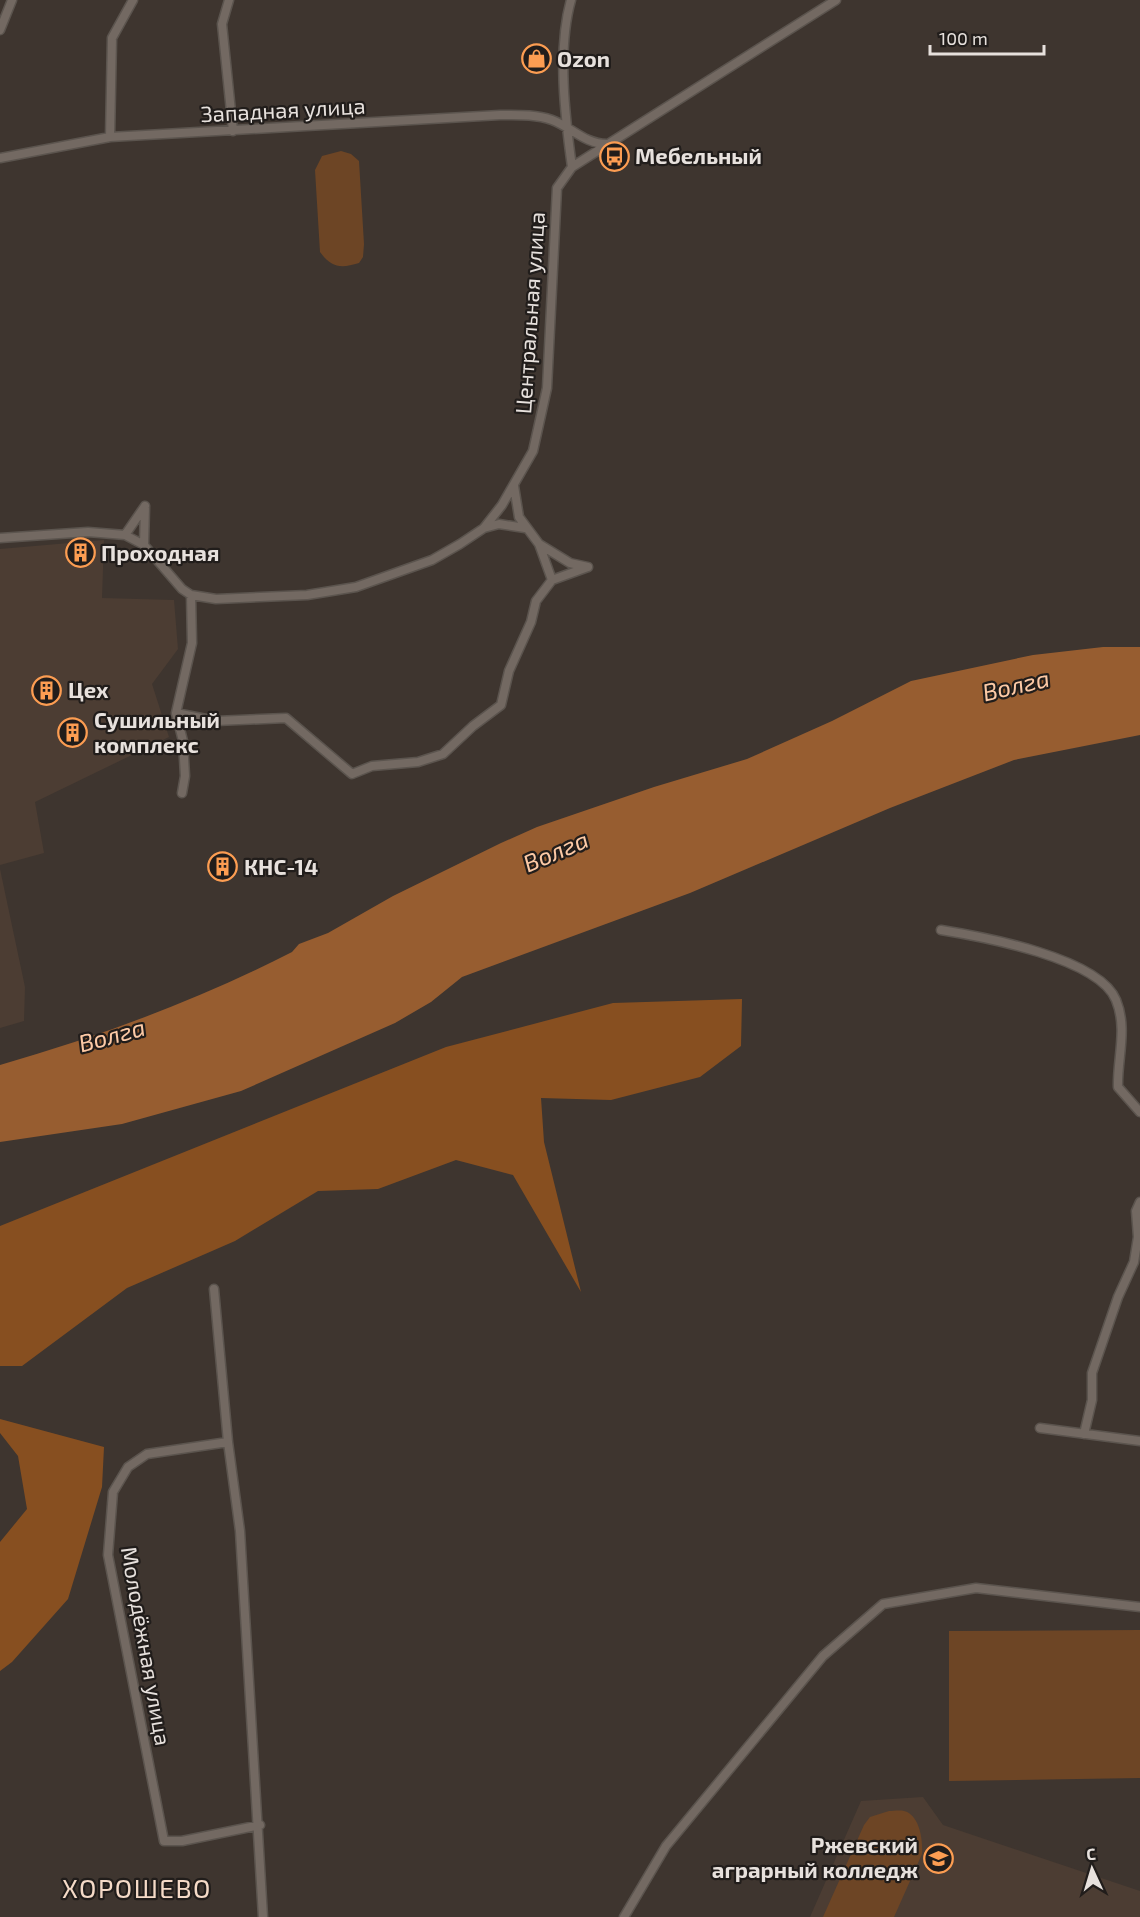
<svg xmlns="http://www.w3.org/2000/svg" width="1140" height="1917" font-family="'Exo 2',sans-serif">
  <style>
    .built { fill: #4c3d33 }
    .green { fill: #6d4525 }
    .forest { fill: #874f20 }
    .water { fill: #975d30 }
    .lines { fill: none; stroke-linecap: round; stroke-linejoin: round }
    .minor-casing { stroke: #5b544e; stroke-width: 11 }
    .minor { stroke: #736962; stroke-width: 8 }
    .labels { text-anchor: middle; stroke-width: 4.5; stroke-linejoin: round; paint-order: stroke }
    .poi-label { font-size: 22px; font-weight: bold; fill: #e7e1dd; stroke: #211d1b; text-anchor: start }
    .street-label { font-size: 22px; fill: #e7e1dd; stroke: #211d1b }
    .water-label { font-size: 24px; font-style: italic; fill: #fdcaa6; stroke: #211d1b }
    .quarter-label { font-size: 26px; letter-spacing: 1.5px; fill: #f5dac7; stroke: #211d1b }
  </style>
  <rect width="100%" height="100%" fill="#3e352f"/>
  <!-- built -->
  <path class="built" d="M104,540L102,598L174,600L178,649L152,684L169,737L35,802L44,853L0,865V549Z
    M0,869L25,987L24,1021L0,1028Z
    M923,1797L943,1825L1140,1891V1917H810L861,1801Z"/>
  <!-- green -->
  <path class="green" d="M341,151L351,154L359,161L364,244L363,257L359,263C340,269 331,267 320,252L315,170L322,156Z
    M1140,1630V1778L949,1781V1631Z
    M889,1811C893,1811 900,1810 904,1811C920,1815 923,1841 922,1854L894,1917H823L864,1825L870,1817Z"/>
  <!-- forest -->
  <path class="forest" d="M742,999L741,1046L700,1077L611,1100L541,1098L544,1142L581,1292L513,1175L456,1160L378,1189L318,1191L235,1241L127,1288L22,1366H0V1226L446,1047L613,1003Z
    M0,1419L104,1447L102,1487L68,1599L12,1662L0,1671V1542L27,1509L18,1456L0,1433Z"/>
  <!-- water -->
  <path class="water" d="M1103,647H1140V735L1014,760L890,808L690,893L462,977L431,1002L395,1023L241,1091L122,1124L0,1142V1065C101,1036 198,1000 292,952L299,944L328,933L393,896L501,843L537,827L654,787L747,759L832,721L911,681L1033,655Z"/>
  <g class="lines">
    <defs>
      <path id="minor" d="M229,0L222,24L233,131
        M571,0C557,49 565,117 572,167
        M0,30L12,0
        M110,137L112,38L133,0
        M0,158L110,137L500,115C517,115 535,114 552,120C571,127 585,144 607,144
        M514,486L519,517L539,544L552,580
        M484,528L499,524L525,528
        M125,535L145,506
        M0,538L88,532L125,535L144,545L182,589L191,595L216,599L307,595L356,587L432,560L460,544L484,528L502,505L533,451L547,388L557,188L572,167L836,0
        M539,544L570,563L588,567
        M144,545L145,506
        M552,580L588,567
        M176,713L216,721L286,718L352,774L372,766L418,762L443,754L473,726L501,705L509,671L531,622L536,601L552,580
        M182,793L185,776L183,741L176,713L192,643L191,595
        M941,930C984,937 1099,958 1116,1000C1128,1029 1117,1059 1118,1087L1140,1112
        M214,1289L228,1442L240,1531L263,1917
        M1040,1428L1140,1441
        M1084,1434L1092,1400V1373L1118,1297L1134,1262L1138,1237L1136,1211L1140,1202
        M228,1442L147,1454L128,1467L113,1492L108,1555L164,1841H182L260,1825
        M624,1917L666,1846L823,1656L883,1604L976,1588L1140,1607"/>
    </defs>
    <!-- minor casing -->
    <use href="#minor" class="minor-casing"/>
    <!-- minor -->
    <use href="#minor" class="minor"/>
  </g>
  <!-- icons -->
  <defs>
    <symbol id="shop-ring" viewBox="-11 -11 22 22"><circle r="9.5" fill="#211d1b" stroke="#fc9d52" stroke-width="1.5"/><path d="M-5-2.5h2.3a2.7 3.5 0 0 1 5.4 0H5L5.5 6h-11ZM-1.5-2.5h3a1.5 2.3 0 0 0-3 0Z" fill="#fc9d52"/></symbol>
    <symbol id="bus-ring" viewBox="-11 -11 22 22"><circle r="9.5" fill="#211d1b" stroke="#fc9d52" stroke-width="1.5"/><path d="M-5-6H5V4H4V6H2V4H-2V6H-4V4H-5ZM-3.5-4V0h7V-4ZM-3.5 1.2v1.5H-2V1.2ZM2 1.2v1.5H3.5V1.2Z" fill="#fc9d52"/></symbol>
    <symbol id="building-ring" viewBox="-11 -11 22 22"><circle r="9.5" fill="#211d1b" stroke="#fc9d52" stroke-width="1.5"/><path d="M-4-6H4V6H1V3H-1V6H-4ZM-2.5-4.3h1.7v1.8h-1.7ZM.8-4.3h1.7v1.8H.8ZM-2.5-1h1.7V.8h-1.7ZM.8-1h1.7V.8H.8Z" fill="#fc9d52"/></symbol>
    <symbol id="university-ring" viewBox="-11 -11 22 22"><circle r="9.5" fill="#211d1b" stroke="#fc9d52" stroke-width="1.5"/><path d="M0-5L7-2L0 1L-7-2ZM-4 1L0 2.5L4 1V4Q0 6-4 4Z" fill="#fc9d52"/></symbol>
  </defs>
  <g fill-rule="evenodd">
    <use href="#shop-ring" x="520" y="42" width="33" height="33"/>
    <use href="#bus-ring" x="598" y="140" width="33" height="33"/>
    <use href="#building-ring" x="64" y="536" width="33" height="33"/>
    <use href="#building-ring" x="30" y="674" width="33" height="33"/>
    <use href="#building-ring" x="56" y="716" width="33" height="33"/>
    <use href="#building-ring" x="206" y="850" width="33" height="33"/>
    <use href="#university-ring" x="922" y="1842" width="33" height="33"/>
  </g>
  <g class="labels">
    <!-- poi labels -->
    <g class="poi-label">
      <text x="557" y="67">Ozon</text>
      <text x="635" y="164">Мебельный</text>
      <text x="101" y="561">Проходная</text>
      <text x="68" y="698">Цех</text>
      <text x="94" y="728">Сушильный<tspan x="94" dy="25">комплекс</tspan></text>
      <text x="244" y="875">КНС-14</text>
      <text x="918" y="1853" text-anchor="end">Ржевский<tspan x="918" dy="25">аграрный колледж</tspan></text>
    </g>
    <!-- street labels -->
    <g class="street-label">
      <text transform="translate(283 110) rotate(-3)" y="8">Западная улица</text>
      <text transform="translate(530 313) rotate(-86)" y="8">Центральная улица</text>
      <text transform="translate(146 1646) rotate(80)" y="8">Молодёжная улица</text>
    </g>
    <!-- water labels -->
    <g class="water-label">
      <text transform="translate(1016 686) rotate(-13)" y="8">Волга</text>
      <text transform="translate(556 852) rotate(-23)" y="8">Волга</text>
      <text transform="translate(112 1036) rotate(-15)" y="8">Волга</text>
    </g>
    <!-- quarter labels -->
    <g class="quarter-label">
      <text x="137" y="1898">ХОРОШЕВО</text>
    </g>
  </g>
  <!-- north arrow -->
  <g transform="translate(1092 1869) rotate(356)" stroke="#211d1b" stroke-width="4.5" paint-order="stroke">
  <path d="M0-4.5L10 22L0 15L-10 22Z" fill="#e7e1dd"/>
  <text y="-9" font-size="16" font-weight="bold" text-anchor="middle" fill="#e7e1dd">С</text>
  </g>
  <!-- scale -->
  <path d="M930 45v9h114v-9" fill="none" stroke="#e7e1dd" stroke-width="3"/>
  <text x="939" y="45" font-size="18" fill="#e7e1dd" stroke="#211d1b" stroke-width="4.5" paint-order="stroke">100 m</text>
</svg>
